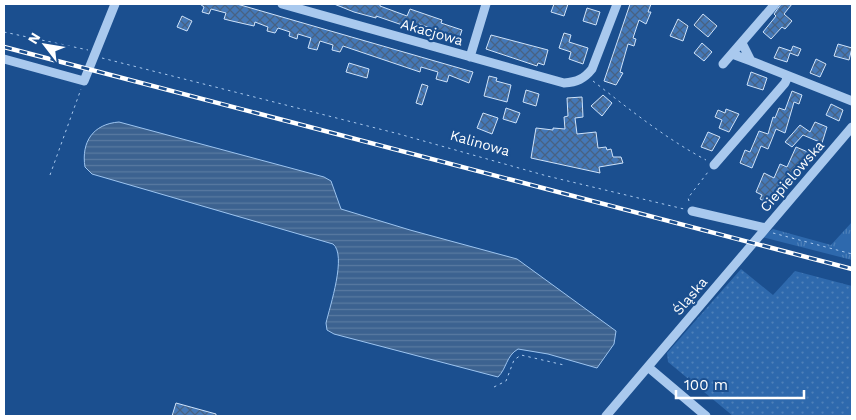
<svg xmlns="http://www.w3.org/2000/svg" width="856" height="420" font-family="'Work Sans',sans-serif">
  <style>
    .grass { fill: url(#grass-tufts) }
    .park { fill: url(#park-dots) }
    .water { fill: url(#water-rules); stroke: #9cc4f0 }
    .building { fill: url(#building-cross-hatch); stroke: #cfe3fa }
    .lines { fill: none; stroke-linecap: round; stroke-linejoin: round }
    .path { stroke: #a9c9ee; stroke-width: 1; stroke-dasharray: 2.5 4; stroke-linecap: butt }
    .minor { stroke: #a9c9ee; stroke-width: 9 }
    .rail-casing { stroke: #fff; stroke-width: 4.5 }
    .rail { stroke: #1b4f8f; stroke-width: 2.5; stroke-dasharray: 8; stroke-linecap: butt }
    .labels { text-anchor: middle; stroke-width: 4.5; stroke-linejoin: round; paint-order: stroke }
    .street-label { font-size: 14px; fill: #fff; stroke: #1b4f8f }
  </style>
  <defs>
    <pattern id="grass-tufts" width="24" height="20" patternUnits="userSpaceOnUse" patternTransform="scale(1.25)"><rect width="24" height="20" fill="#2e69ad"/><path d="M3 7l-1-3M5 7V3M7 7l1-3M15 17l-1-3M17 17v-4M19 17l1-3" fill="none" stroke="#4d80b9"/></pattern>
    <pattern id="park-dots" width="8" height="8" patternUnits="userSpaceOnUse" patternTransform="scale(1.25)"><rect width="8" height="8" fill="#2e69ad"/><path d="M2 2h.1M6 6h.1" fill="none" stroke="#4d80b9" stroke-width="1.8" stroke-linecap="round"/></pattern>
    <pattern id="water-rules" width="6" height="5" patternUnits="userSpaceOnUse" patternTransform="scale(1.25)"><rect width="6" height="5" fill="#3c6290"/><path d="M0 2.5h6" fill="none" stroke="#597aa1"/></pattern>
    <pattern id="building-cross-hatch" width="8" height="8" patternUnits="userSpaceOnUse" patternTransform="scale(1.25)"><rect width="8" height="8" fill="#4478b7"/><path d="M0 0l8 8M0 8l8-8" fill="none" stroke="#486282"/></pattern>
  </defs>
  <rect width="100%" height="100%" fill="#1b4f8f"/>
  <!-- grass -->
  <path class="grass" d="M852,222V260L762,237L773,229L831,245Z"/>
  <!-- park -->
  <path class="park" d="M741,269L773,295L795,271L852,286V416H733L668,362L667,353Z"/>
  <!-- water -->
  <path class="water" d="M119,122L324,177L331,181L341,209L410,230L517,259L616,331L614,344L597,368L548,354L518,349C506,356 507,368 498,377L334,334L327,330L326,323C330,306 347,255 333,244L92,174L85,167C81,142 93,124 119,122Z"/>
  <!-- building -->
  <path class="building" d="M200,4H237L473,72L469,83L449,75L447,82L436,79L438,72L421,67L420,72L343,46L340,52L332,50L333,45L320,41L317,50L308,48L311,38L298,34L297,39L289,36L290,32L278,28L275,33L267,31L268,27L255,22L254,26L232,21L224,19L226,13L211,9L209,14L202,12L204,7Z
    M334,4H380V6L407,16L410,9L442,20L441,23L462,30L458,42L432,32L433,29L419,24L417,30L376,16V18L354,12Z
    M554,4H568L564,16L551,12Z
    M630,4H651L648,12H651L646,24L639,20L633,38L636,39L634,46L628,44L620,72L623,73L616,85L604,81Z
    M781,4H792L784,14L792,21L785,29L782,27L771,39L763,32L776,16L774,14Z
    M587,8L600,12L596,25L583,21Z
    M703,14L717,26L708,37L694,25Z
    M182,16L192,21L187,31L177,27Z
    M678,19L688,26L683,41L670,36Z
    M564,33L571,35L569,42L588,48L583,64L569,59L571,52L559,48Z
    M491,35L548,50L544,65L538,63L537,66L486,49Z
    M702,43L712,52L704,61L694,53Z
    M838,44L852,48L849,60L834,56Z
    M793,46L801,49L798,56L790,53L787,62L774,58L779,47L791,51Z
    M816,59L826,64L820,77L810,73Z
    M349,63L369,69L367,78L346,72Z
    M751,72L767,78L763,90L747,85Z
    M489,76L497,78L496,81L511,85L507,102L484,96Z
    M422,84L428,86L422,105L416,103Z
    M526,90L539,94L536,106L523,102Z
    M792,91L802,95L799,104L794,102L785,133L776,129L768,149L761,146L752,168L740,163L745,150L750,152L759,131L768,134L773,117L775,118L779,108L785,110Z
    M603,95L612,103L602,116L591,106Z
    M582,97L583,117L575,118L577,134L596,132L598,148L606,147L607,150L611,149L613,157H621L623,163L599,167L600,173L531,158L536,128L553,130V128L565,129L564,117L568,116L567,98Z
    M831,104L843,110L839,121L826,115Z
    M506,108L520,113L516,123L503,119Z
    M726,109L739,114L729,132L719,128L722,120L715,117L718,110L725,113Z
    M483,113L498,118L492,134L477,128Z
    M815,122L827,127L822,143L803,135L792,147L785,142L800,125L810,132Z
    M708,132L720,137L712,151L701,147Z
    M796,147L808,152L803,163L800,162L792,180L788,178L783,188L778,186L770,204L760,199L762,195L756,192L764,173L774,178L780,164L787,167Z
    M176,403L216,414V416H172Z"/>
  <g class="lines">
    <!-- path -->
    <path class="path" d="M4,32L88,50
      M102,58L399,134L547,176L684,209
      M593,81C629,109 665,138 706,160
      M50,175L81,89
      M689,201L688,198L708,172
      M773,233L852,254
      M494,387L506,381L514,360L521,355L564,365"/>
    <!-- minor -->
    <path class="minor" d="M282,4L564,83C577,82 584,79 592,69L617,4
      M732,54L751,61L742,43
      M470,57L486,4
      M4,59L84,81L115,4
      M751,61L852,101
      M723,64L775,4
      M714,165L785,83L788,76
      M692,211L766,228
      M648,367L706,416
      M606,416L852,127"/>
    <defs>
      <path id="rail" d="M4,47L852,269"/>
    </defs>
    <!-- rail casing -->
    <use href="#rail" class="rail-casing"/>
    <!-- rail -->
    <use href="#rail" class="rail"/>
  </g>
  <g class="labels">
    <!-- street labels -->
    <g class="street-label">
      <text transform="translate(432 32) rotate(16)" y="5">Akacjowa</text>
      <text transform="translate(480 143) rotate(16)" y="5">Kalinowa</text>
      <text transform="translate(792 176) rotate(-49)" y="5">Ciepielowska</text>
      <text transform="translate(690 296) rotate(-50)" y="5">Śląska</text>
    </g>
  </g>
  <!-- border -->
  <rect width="856" height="420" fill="none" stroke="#ffffff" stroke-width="10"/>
  <!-- north arrow -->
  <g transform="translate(45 45) rotate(301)" stroke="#1b4f8f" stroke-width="4" paint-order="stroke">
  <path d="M0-4L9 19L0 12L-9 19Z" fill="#ffffff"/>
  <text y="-8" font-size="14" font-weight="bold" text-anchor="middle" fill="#ffffff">N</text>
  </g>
  <!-- scale -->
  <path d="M676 390v8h128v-8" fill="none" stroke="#ffffff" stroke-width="2.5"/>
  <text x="684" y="390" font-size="15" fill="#ffffff" stroke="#1b4f8f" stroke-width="4" paint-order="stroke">100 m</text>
</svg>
